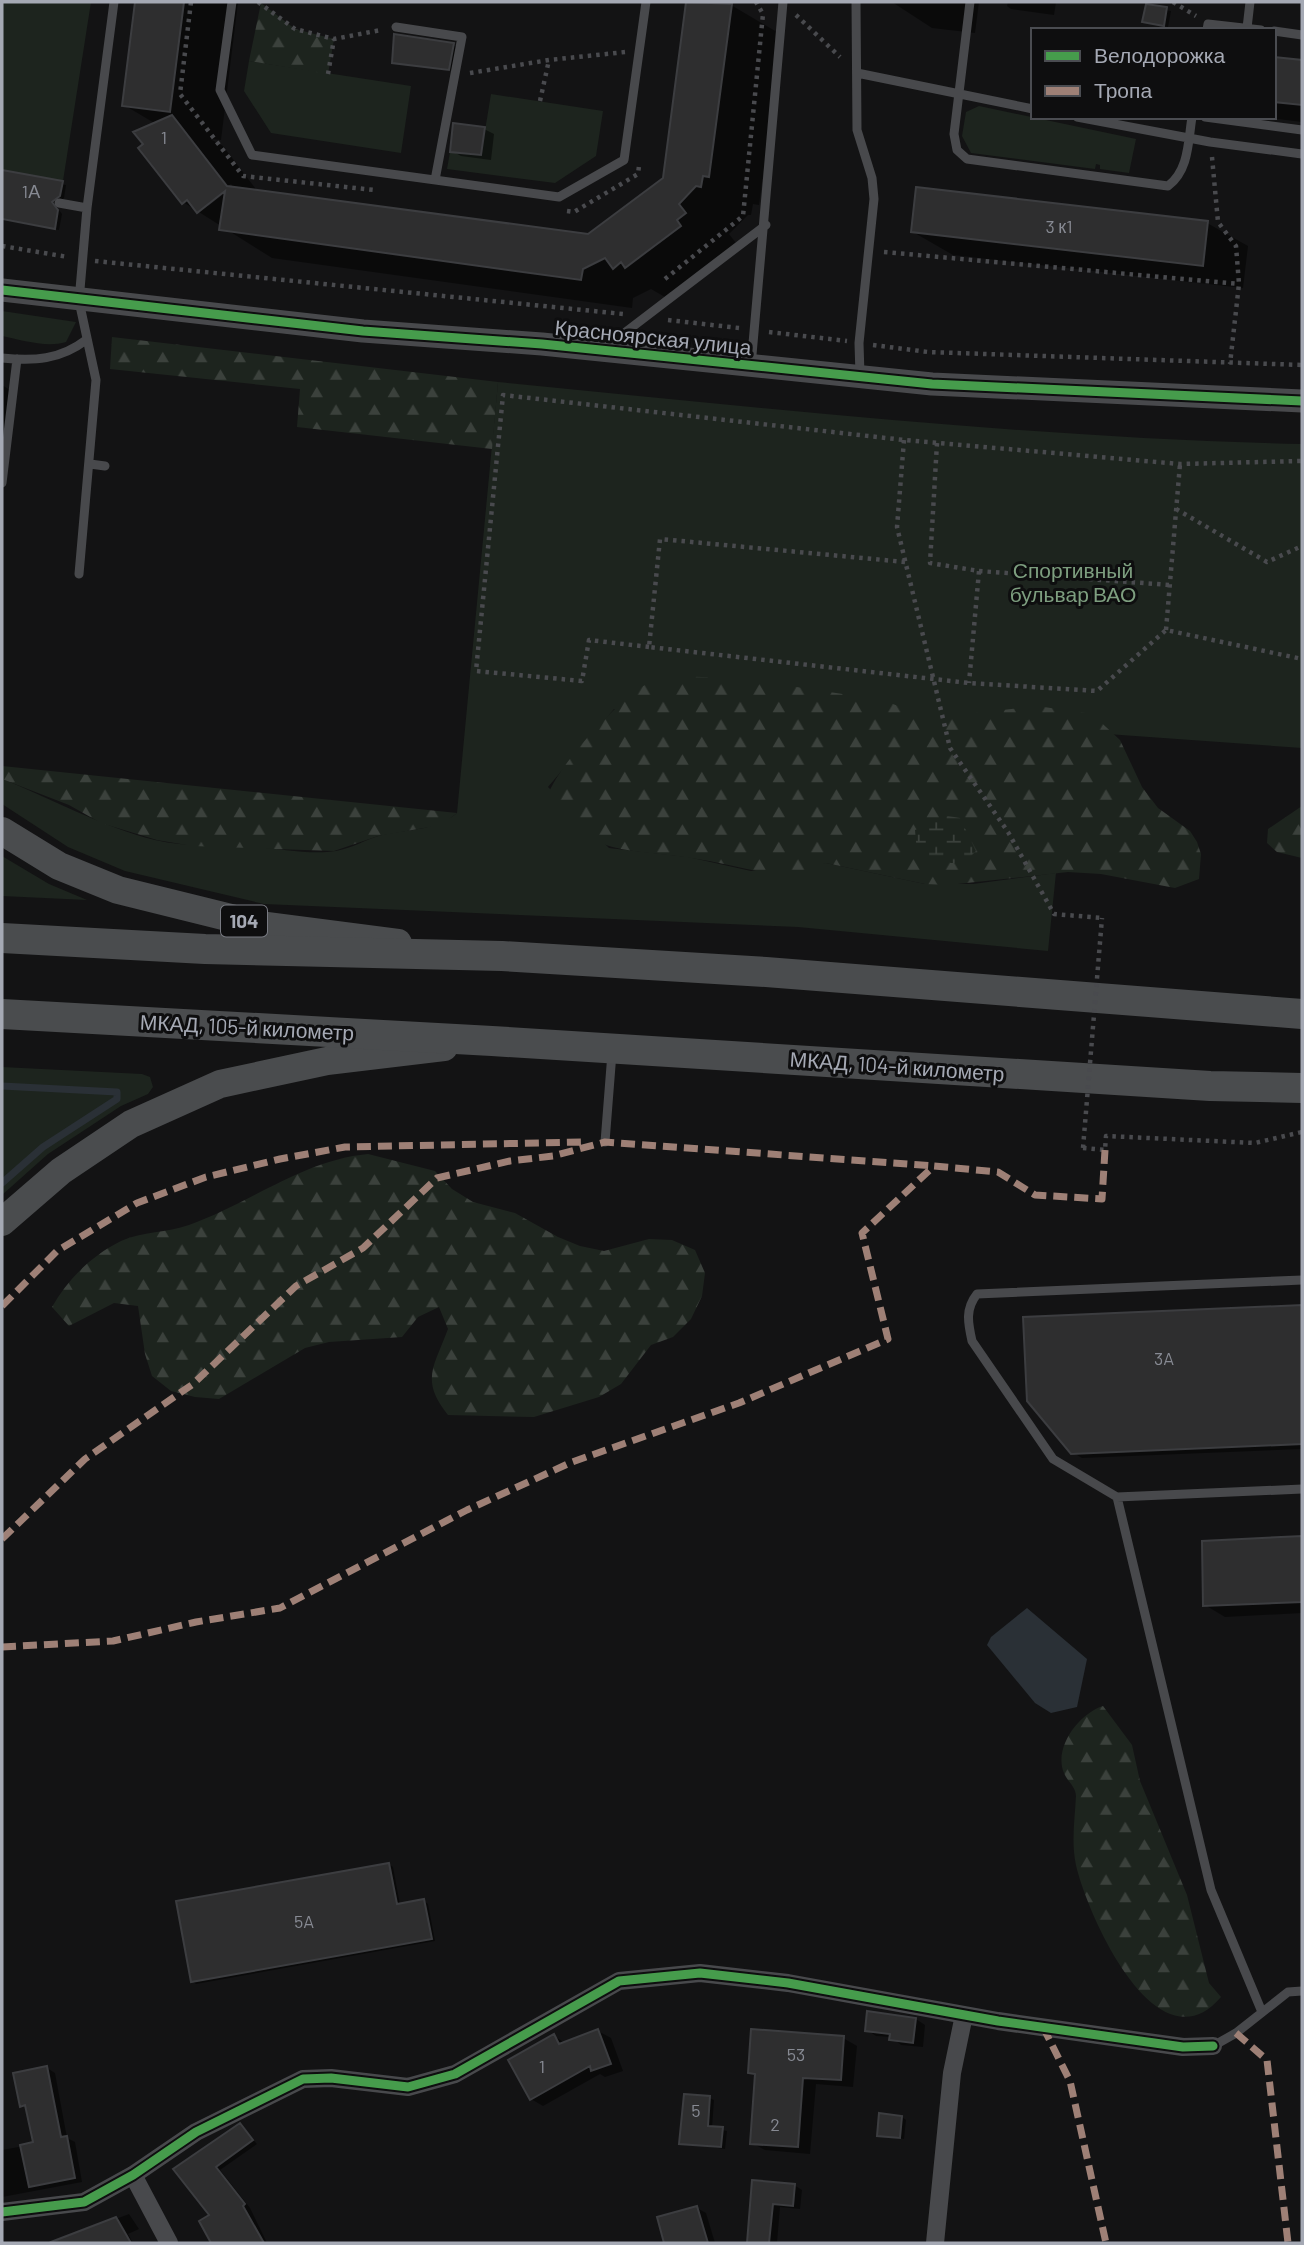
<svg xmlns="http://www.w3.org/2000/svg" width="1304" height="2245" font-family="Barlow,sans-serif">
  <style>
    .green { fill: #1d241e }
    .forest { fill: url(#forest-firs) }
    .wetland { fill: url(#wetland-marsh) }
    .water { fill: #2a3036 }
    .shadow { fill: #0007; fill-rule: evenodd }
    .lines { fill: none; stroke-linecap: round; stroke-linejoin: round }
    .stream { stroke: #2a3036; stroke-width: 7 }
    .building { fill: #2e2e2f; stroke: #3c3d40; stroke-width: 2 }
    .path { stroke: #494a4e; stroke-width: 4.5; stroke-dasharray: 3.5 5; stroke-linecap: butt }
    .service { stroke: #48494c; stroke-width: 9 }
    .minor { stroke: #48494c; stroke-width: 18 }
    .tertiary { stroke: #48494c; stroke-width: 23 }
    .primary { stroke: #4a4c4e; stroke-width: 28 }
    .trunk { stroke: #4a4c4e; stroke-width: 30 }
    .path-bridge { stroke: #494a4e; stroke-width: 4.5; stroke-dasharray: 3.5 5; stroke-linecap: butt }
    .quiet { stroke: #9e8076; stroke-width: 7; stroke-dasharray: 14 7; stroke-linecap: butt }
    .cycleway-casing { stroke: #0e0e0f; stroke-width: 13 }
    .cycleway { stroke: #469c4c; stroke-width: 9 }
    .labels { text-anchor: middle; stroke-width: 6; stroke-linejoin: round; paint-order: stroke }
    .number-label { font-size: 18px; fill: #878a93 }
    .shield { fill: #0e0e0f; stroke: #787a82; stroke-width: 2 }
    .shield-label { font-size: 19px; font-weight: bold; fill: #a5a9b4 }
    .street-label { font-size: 21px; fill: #a5a9b4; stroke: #0e0e0f }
    .park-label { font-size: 21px; fill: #7d9e7f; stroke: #0e0e0f }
  </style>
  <defs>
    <pattern id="forest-firs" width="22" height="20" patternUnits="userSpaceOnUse" patternTransform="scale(1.75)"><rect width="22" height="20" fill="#1d241e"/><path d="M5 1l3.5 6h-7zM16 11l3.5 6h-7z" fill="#3b413c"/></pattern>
    <pattern id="wetland-marsh" width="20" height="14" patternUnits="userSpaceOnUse" patternTransform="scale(1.75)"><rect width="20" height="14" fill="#1d241e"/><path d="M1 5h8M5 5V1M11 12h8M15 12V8" fill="none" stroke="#3b413c"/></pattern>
  </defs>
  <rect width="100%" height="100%" fill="#131314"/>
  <!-- green -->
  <path class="green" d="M2,2H91L63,181L2,170Z
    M249,61L411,86L401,153L271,133L244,91Z
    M491,94L603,111L596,156L555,183L447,169L450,152L481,155Z
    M979,106L1136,139L1129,173L1100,169V165L1096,164L1095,169L971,153L962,136L966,112Z
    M2,311L76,322L66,342C46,348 22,340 2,336Z
    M498,382C766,408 1033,438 1302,444V748L1051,730L614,709L548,787L609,848L688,857L751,871L826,863L925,884H973L1056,873L1048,951L798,927L264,904L125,871L68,847L2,804V779C53,799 102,827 155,840C188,848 223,844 256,847C282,849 311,855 336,851C353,848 366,839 382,835C410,829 434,831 457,813Z
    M2,856L49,884L87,900L2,896Z
    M2,1067L142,1074L150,1077L153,1087L148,1094L121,1106L48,1154L2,1195Z"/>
  <!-- forest -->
  <path class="forest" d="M261,3L295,29L334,39L328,74L249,61Z
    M112,337L498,382L492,449L297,427L300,389L110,369Z
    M737,678L882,700L931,718L1037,706L1092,714L1120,740L1142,787L1158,808L1190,831L1197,842L1201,854L1199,879L1175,888L1101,874L1068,872L948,885L925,884L826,863L789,875H777C748,870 720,862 691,858C626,848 593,857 547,800C549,774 629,686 656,680C681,674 711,678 737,678Z
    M2,766L457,813L441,825L378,836L334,851L193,846L157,840L101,823L69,805L2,779Z
    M1302,806V858L1277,852L1267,843L1268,829Z
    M368,1154L435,1171L452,1189L473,1202L515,1213L558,1237L580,1246L604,1251L649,1239L672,1240L695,1250L705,1273L702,1296L691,1319L673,1337L651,1345L621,1384L599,1397L534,1417L448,1415C420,1380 434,1367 448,1329L439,1307L418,1317L402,1337L329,1342L305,1348L219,1399L195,1397L171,1391L152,1376L145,1354L138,1306L114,1303L69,1326L52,1307C68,1279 91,1256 121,1241C143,1231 167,1233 189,1225C249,1204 303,1160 368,1154Z
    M1103,1706L1132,1745L1140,1781L1187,1895L1209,1983L1221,1997C1157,2072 1087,1914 1076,1865C1071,1841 1075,1819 1076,1796C1076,1787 1067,1781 1064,1773C1053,1747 1080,1713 1103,1706Z"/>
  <!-- wetland -->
  <path class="wetland" d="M948,816L960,818L976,851L964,863H951L917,853L915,830Z"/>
  <!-- water -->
  <path class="water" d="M1027,1608L1087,1659L1077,1707L1051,1713L1035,1703L987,1645L991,1637Z"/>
  <!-- shadow -->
  <path class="shadow" d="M137,2H238L221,140L210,139L223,146L258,192L588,236L665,179L688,2L731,5L782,35L759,205L753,204L751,215H748L729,234L736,243L677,296L670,292L665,297L651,289L633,298L632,308L272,258L183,202L156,124L124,105ZM231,184L233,187L208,206V202Z
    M892,2H979L975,33L932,28Z
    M1008,2H1056L1054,15L1011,9L1007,6Z
    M1147,6L1171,11L1168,27L1144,21Z
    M453,45L457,47L453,71L393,62Z
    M1274,59L1302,62V122L1263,117H1274Z
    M484,129L494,134L491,160L461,156L452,151Z
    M2,172L66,185L64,198L55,205L62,214L59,230L2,220Z
    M1207,223L1248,246L1243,288L953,255L913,232Z
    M2,385L13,392L2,495Z
    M1302,1306V1449L1082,1458L1072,1452L1025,1319Z
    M1302,1538V1613L1225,1617L1205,1605L1204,1543Z
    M389,1864L393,1867L400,1905L424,1901L428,1904L435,1941L196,1984L192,1981Z
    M916,2019L925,2025L923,2047L901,2045L892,2037L876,2036L867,2030Z
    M598,2031L611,2038L623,2071L605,2077L600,2074L543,2106L531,2099L554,2036L565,2043Z
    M843,2038L857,2046L853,2087L816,2084L810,2154L765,2150L752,2143L757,2076L750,2072Z
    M47,2068L55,2073L67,2138L75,2142L82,2182L2,2197V2150L35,2144L28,2109L21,2105Z
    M709,2098L714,2100L712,2128L727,2131L725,2149L681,2143Z
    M902,2117L906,2120L904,2139L879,2135Z
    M240,2125L257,2144L220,2170L250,2208L267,2243H213L201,2222L212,2216L175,2169Z
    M753,2182L794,2185L802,2190L800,2209L780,2207L777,2243H744L749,2242Z
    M697,2208L706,2213L715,2243H666L659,2218Z
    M129,2214L139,2229L128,2234L133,2243H63L61,2240Z"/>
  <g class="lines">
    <!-- stream -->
    <path class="stream" d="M2,1086L117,1092V1099L43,1147L2,1183"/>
  </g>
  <!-- building -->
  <path class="building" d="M135,2H184L170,112L122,106Z
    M686,2L732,4L709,177L703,176L701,187L696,186L679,204L686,213L677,220L681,226L625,268L621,262L613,269L605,258L583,269L581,280L219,230L225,191L197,213L187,200L182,204L138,148L143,144L133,132L172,115L227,186L588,234L663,178Z
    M1146,4L1167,7L1164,26L1142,22Z
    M394,34L454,43L449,70L392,63Z
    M1274,57L1302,60V105L1274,102Z
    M453,123L485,127L481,155L450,152Z
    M2,170L63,181L60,196L52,202L58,210L55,229L2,219Z
    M916,187L1208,221L1203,266L911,232Z
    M1302,1305V1444L1071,1454L1027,1401L1023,1317Z
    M1302,1536V1602L1203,1606L1202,1541Z
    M389,1863L397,1904L424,1899L432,1939L191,1982L176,1901Z
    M867,2011L916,2018L913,2043L889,2040L890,2034L865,2031Z
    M598,2029L611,2064L591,2071L590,2066L530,2100L508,2060L554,2034L559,2044Z
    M751,2029L844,2036L841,2080L803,2078L798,2147L750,2144L755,2074L748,2073Z
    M47,2066L61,2137L67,2136L75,2178L29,2187L20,2145L33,2142L25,2105L20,2107L13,2073Z
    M684,2094L710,2096L708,2126L723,2127L721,2147L679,2144Z
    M879,2113L902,2116L900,2138L877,2136Z
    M240,2123L253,2140L216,2167L245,2204L243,2206L264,2243H211L199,2221L209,2215L173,2169Z
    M752,2180L795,2184L793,2206L773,2204L769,2243H747Z
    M697,2206L708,2243H664L657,2217Z
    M116,2217L131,2243H52L51,2242Z"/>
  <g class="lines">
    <!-- path -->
    <path class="path" d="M191,2L180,94L243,176L374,190
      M258,2L295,29L334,39L381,30
      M1173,2L1196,16
      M796,15L840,57
      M470,73L549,60L625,52
      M328,74L334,39
      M540,101L549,60
      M1212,157L1218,222L1236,246L1239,284L1230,364
      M567,211L574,212L638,174L639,166
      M2,246L68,257
      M884,252L1239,284
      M95,261L623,314
      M665,279L743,216L763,14L756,2
      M668,320L739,328
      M769,332L847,341
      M873,345L928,352L1302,365
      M904,440L897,527L950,748L1008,832L1054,914L1102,918
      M937,443L930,563L979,571L969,683
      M1176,509L1267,562L1302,546
      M905,562L660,539L649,647L969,683L1097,691L1166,630L1302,659
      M979,571L1170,585
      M1166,630L1180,464
      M649,647L589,640L582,681L476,671L503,395L904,440L1180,464L1302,461
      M1083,1148L1105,1150L1106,1136L1255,1143L1302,1132"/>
    <!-- service -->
    <path class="service" d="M232,2L220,90L252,155L559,197L624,160L646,2
      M856,2L857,130L872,178L874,199L859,343L860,375
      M970,2L954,134L957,150L967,159L1168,186C1189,170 1188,142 1192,117
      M396,27L462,37L435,180
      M1247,28L1250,2
      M1207,30L1208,24L1261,30
      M1274,31L1302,35
      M857,73L1033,109
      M1077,117L1210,142L1302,154
      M1205,117L1302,130
      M59,203L87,208
      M606,347L766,225
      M2,358C34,361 60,360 86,340
      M751,366L783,2
      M90,464L105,466
      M2,483L17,359
      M79,574L96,380L79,301L87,208L114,2
      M605,1142L612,1053
      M1302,1280L977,1294C965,1309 968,1323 972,1341L1053,1459L1117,1497L1302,1489
      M1117,1497L1211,1890L1262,2012
      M1213,2046L1236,2033L1288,1992L1302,1991"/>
    <!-- minor -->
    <path class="minor" d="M133,2175L169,2243
      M2,2212L84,2202L133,2175L196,2132L303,2079L331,2078L408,2087L455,2074L619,1981L700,1973L788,1983L998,2021L1183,2047L1213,2046
      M935,2243L952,2073L964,2015"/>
    <!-- tertiary -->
    <path class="tertiary" d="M2,290L363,331L542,344L932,384L1302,401"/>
    <!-- primary -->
    <path class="primary" d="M2,831L59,866L118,890L259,925L398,943
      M2,1222L61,1171L131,1124L220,1084L327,1061L444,1047"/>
    <!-- trunk -->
    <path class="trunk" d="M2,938L205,949L502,956L766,972L1302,1014
      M2,1014L492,1041L1210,1086L1302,1088"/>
    <!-- path-bridge -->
    <path class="path-bridge" d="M1083,1148L1102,918"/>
    <!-- quiet -->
    <path class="quiet" d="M2,1306L57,1251L137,1203L206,1177L280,1159L345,1147L584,1142
      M2,1539L85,1459L193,1384L296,1286L363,1248L437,1178L510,1161L553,1156L605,1142L934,1166
      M2,1647L113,1641L196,1622L280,1608L467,1510L572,1462L739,1403L888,1339L862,1233L934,1166L998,1172L1035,1195L1102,1199L1105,1150
      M1043,2027L1070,2081L1106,2243
      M1236,2033L1267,2060L1288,2243"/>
    <defs>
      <path id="cycleway" d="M2,290L363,331L542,344L932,384L1302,401
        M2,2212L84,2202L133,2175L196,2132L303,2079L331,2078L408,2087L455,2074L619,1981L700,1973L788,1983L998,2021L1183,2047L1213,2046"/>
    </defs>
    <!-- cycleway casing -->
    <use href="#cycleway" class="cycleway-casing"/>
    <!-- cycleway -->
    <use href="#cycleway" class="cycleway"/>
  </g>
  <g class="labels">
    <!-- number labels -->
    <g class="number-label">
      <text x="164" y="144">1</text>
      <text x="31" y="198">1А</text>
      <text x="1059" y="233">3 к1</text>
      <text x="1164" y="1365">3A</text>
      <text x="304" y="1928">5A</text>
      <text x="796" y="2061">53</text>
      <text x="542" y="2073">1</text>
      <text x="696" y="2117">5</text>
      <text x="775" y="2131">2</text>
    </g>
    <!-- shield labels -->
    <rect class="shield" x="221" y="905.5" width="46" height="31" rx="5"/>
    <g class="shield-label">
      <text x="244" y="928">104</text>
    </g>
    <!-- street labels -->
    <g class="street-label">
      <text transform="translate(653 338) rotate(6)" y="7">Красноярская улица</text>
      <text transform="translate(247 1028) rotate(3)" y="7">МКАД, 105-й километр</text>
      <text transform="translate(897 1067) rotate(4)" y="7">МКАД, 104-й километр</text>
    </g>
    <!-- park labels -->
    <g class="park-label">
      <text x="1073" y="578">Спортивный<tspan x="1073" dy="24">бульвар ВАО</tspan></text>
    </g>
  </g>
  <!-- border -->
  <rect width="1304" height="2245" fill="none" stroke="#a5a9b4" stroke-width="7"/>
  <!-- legend -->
  <rect x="1031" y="28" width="245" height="91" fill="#0e0e0f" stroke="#4a4c51" stroke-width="2"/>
  <rect x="1045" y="51" width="35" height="10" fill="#469c4c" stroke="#4a4c51" stroke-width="2"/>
  <text x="1094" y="63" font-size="21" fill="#a5a9b4">Велодорожка</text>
  <rect x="1045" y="86" width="35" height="10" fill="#9e8076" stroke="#4a4c51" stroke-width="2"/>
  <text x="1094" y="98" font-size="21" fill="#a5a9b4">Тропа</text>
</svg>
